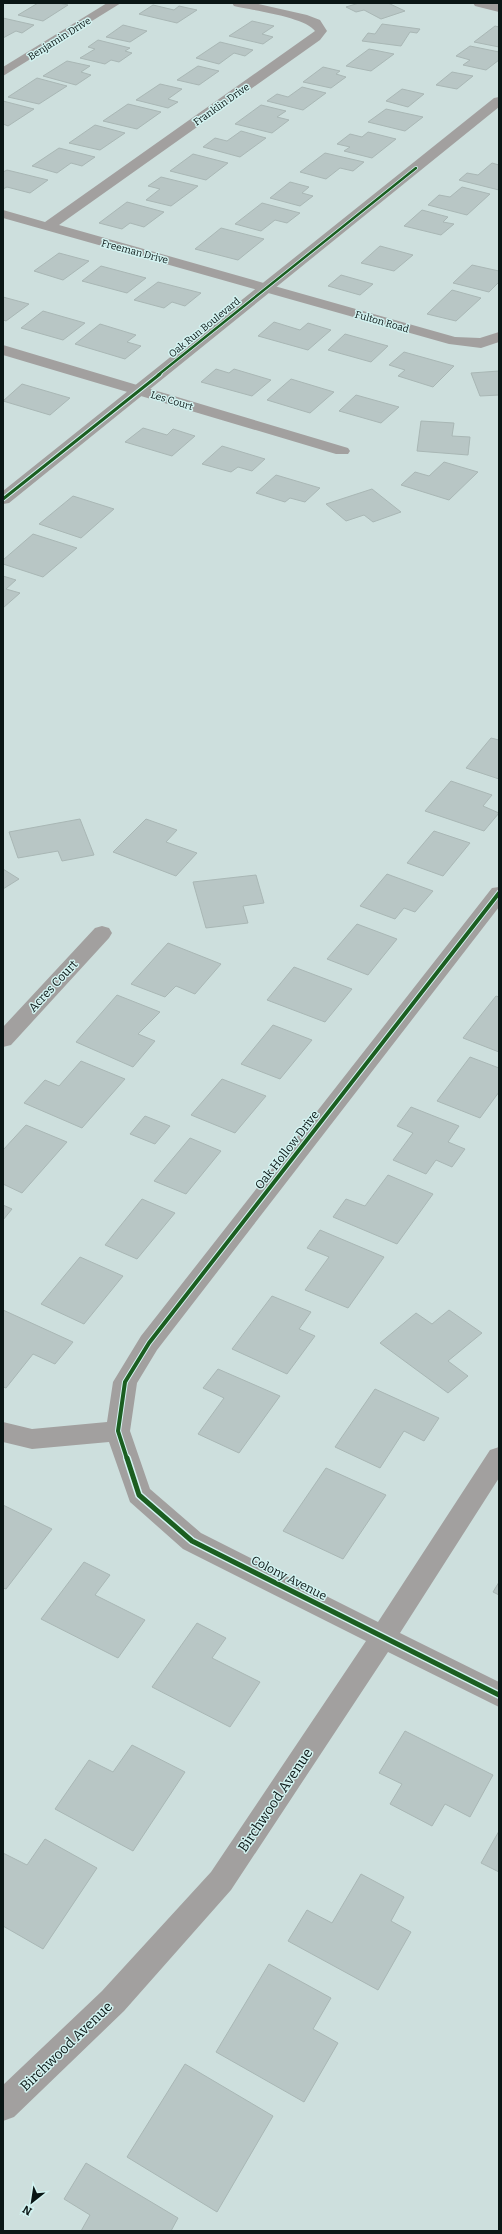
<svg xmlns="http://www.w3.org/2000/svg" width="502" height="2234" font-family="Bitter,serif">
  <style>
    .building { fill: #b8c6c5; stroke: #a9b7b5 }
    .lines { fill: none; stroke-linecap: round; stroke-linejoin: round }
    .minor { fill: #a2a09f; fill-rule: evenodd }
    .tertiary { fill: #a2a09f; fill-rule: evenodd }
    .cycleway-far3-casing { stroke: #d3f3f1; stroke-width: 4 }
    .cycleway-far2-casing { stroke: #d3f3f1; stroke-width: 5 }
    .cycleway-far1-casing { stroke: #d3f3f1; stroke-width: 6 }
    .cycleway-casing { stroke: #d3f3f1; stroke-width: 8 }
    .cycleway-far3 { stroke: #1b5e20; stroke-width: 2.5 }
    .cycleway-far2 { stroke: #1b5e20; stroke-width: 3 }
    .cycleway-far1 { stroke: #1b5e20; stroke-width: 4 }
    .cycleway { stroke: #1b5e20; stroke-width: 5 }
    .labels { text-anchor: middle; stroke-width: 3; stroke-linejoin: round; paint-order: stroke }
    .far-street-label { font-size: 10px; fill: #0a1615; stroke: #d3f3f1 }
    .street-label { font-size: 12px; fill: #0a1615; stroke: #d3f3f1 }
    .near-street-label { font-size: 14px; fill: #0a1615; stroke: #d3f3f1 }
  </style>
  <rect width="100%" height="100%" fill="#cddfdd"/>
  <!-- building -->
  <path class="building" d="M38,3H59L68,5L43,21L18,15Z
    M359,3H388L405,11L381,19L364,10L356,12L346,7Z
    M153,5L174,10L179,6L197,10L177,23L139,14Z
    M3,18L34,25L22,33L16,31L3,38Z
    M252,21L274,26L262,34L273,37L263,44L229,36Z
    M382,24L420,29L417,33L410,32L401,46L362,41L368,33L375,34Z
    M123,25L147,31L130,42L106,37Z
    M495,26L499,27V47L474,42Z
    M98,40L130,48L125,51L132,53L119,62L111,60L105,64L80,58L95,49L88,47Z
    M220,42L253,50L245,56L234,53L219,64L196,58Z
    M470,46L499,52V60L486,70L463,65L470,60L456,56Z
    M369,49L394,54L371,71L346,66Z
    M67,61L90,66L81,72L91,75L76,85L43,76Z
    M198,66L219,71L199,85L177,80Z
    M323,67L340,71L336,74L346,77L331,88L303,82Z
    M452,72L473,76L457,89L436,85Z
    M37,78L67,86L39,104L8,97Z
    M160,84L182,89L168,99L178,102L168,108L136,100Z
    M302,87L326,93L303,110L267,101L277,94L288,97Z
    M402,89L424,94L408,107L386,101Z
    M3,101L34,109L8,126L3,124Z
    M128,104L161,112L137,129L103,121Z
    M261,105L286,111L277,117L289,120L272,133L235,124Z
    M386,109L423,117L405,131L368,122Z
    M95,125L125,133L100,150L69,143Z
    M241,131L266,138L240,157L203,147L215,138L227,141Z
    M368,132L396,139L372,158L344,151L350,147L337,144L350,134L362,137Z
    M59,148L95,157L82,166L71,163L57,173L32,166Z
    M325,153L364,162L353,171L340,168L326,179L300,172Z
    M193,154L228,163L206,180L170,171Z
    M492,163L499,165V190L459,180L467,173L478,175Z
    M7,170L48,180L30,193L7,187L3,189V172Z
    M161,177L198,186L171,206L146,200L160,189L148,186Z
    M290,182L309,187L302,193L313,196L300,206L270,198Z
    M462,187L490,194L467,215L428,205L439,195L450,197Z
    M127,202L164,212L144,227L130,223L122,229L99,223Z
    M262,203L300,213L287,223L275,220L261,231L235,224Z
    M422,210L448,217L443,222L454,224L441,235L404,226Z
    M221,228L264,239L238,260L195,249Z
    M380,246L413,255L394,271L361,263Z
    M59,253L89,261L63,280L34,271Z
    M472,265L499,271V282L489,292L453,283Z
    M101,266L146,278L127,293L82,281Z
    M341,275L373,284L360,295L328,286Z
    M158,282L201,293L185,306L172,302L164,308L134,300Z
    M452,290L481,298L456,321L427,314Z
    M3,297L29,304L6,321L3,320Z
    M43,311L85,323L63,340L21,328Z
    M274,322L300,330L308,323L331,330L308,350L258,336Z
    M100,324L136,335L127,342L141,346L125,359L75,344Z
    M345,334L388,346L371,362L328,350Z
    M404,352L454,366L433,387L398,376L405,370L389,365Z
    M216,369L229,373L234,369L271,380L252,396L201,382Z
    M499,371V395L480,396L471,373Z
    M291,379L334,392L310,413L267,400Z
    M22,384L70,398L50,415L3,401Z
    M356,395L399,407L381,423L339,411Z
    M421,421L454,423L452,436L470,437L468,455L417,451Z
    M143,428L167,435L173,429L195,436L172,456L125,442Z
    M222,446L265,459L252,471L238,467L231,472L202,464Z
    M444,462L478,472L449,500L401,485L415,472L429,476Z
    M276,475L320,488L305,502L290,498L285,502L256,493Z
    M372,489L401,512L373,522L364,515L346,521L326,504Z
    M73,496L114,509L81,538L39,524Z
    M33,534L77,548L43,577L3,564V560Z
    M3,576L16,580L6,589L20,593L3,608Z
    M491,738L499,740V779L466,768Z
    M451,781L492,795L483,806L499,813L484,831L425,811Z
    M80,819L94,855L62,861L58,851L18,858L9,832Z
    M146,819L177,830L166,842L197,853L176,876L113,852Z
    M434,831L470,843L443,876L407,863Z
    M3,869L19,879L3,889Z
    M387,874L433,891L415,912L404,908L395,919L360,906Z
    M256,875L264,903L243,906L248,923L206,928L193,882Z
    M357,924L397,939L368,975L327,959Z
    M168,943L221,964L195,994L176,986L165,997L131,984Z
    M294,967L352,989L325,1022L267,1000Z
    M117,995L160,1012L138,1034L155,1041L133,1067L76,1042Z
    M496,996L499,997V1052L463,1038Z
    M273,1025L312,1040L280,1079L241,1064Z
    M470,1057L499,1068V1092L480,1118L437,1101Z
    M81,1061L125,1079L82,1128L24,1103L45,1080L59,1086Z
    M222,1079L266,1096L235,1133L191,1115Z
    M411,1107L459,1126L448,1142L465,1149L452,1167L436,1160L426,1174L393,1160L413,1133L397,1126Z
    M145,1116L170,1126L155,1144L130,1134Z
    M26,1125L67,1142L22,1193L3,1184V1150Z
    M190,1138L221,1151L186,1194L154,1181Z
    M388,1175L433,1194L397,1244L333,1217L346,1199L365,1206Z
    M142,1199L175,1213L137,1259L105,1245Z
    M3,1205L12,1209L3,1220Z
    M320,1230L384,1257L348,1308L305,1290L329,1257L307,1248Z
    M80,1257L123,1276L84,1324L41,1304Z
    M272,1296L311,1312L299,1329L315,1336L287,1374L232,1349Z
    M3,1310L73,1342L55,1364L33,1354L6,1388L3,1387Z
    M449,1310L482,1333L448,1361L468,1376L448,1393L380,1343L416,1313L432,1324Z
    M218,1369L280,1396L239,1453L198,1434L224,1398L203,1388Z
    M375,1389L439,1418L424,1441L404,1431L380,1468L335,1447Z
    M326,1468L386,1495L343,1559L283,1531Z
    M3,1505L52,1529L6,1589L3,1588Z
    M84,1562L110,1575L95,1595L145,1620L118,1658L41,1619Z
    M499,1582V1595L493,1592Z
    M197,1623L226,1638L212,1658L260,1682L230,1727L152,1687Z
    M405,1731L493,1775L470,1817L445,1804L432,1826L390,1804L402,1784L379,1773Z
    M132,1745L185,1772L133,1851L55,1809L89,1760L113,1772Z
    M499,1831V1872L481,1863Z
    M45,1839L97,1868L43,1949L3,1926V1853L27,1865Z
    M361,1874L404,1897L391,1921L411,1932L378,1990L288,1941L307,1910L332,1923Z
    M269,1964L331,1998L313,2029L338,2043L304,2102L216,2052Z
    M185,2064L273,2116L217,2212L127,2157Z
    M86,2163L178,2218L171,2231H81L90,2215L64,2199Z"/>
  <g class="lines">
    <!-- minor -->
    <path class="minor" d="M107,3H121L3,76V67Z
      M232,3H254L307,15L320,20L327,31L320,40L59,225L455,337L480,338L499,332V342L481,348L449,344L3,218V210L45,222L315,31C306,17 251,10 234,6Z
      M3,345L348,448L350,451L348,454H336L3,355Z
      M499,887V907L157,1350L137,1383L130,1431L150,1489L201,1533L378,1622L490,1450L499,1447V1478L400,1633L499,1682V1707L388,1652L231,1890L124,2011L14,2117L3,2121V2085L102,1991L211,1872L366,1641L183,1549L130,1502L109,1442L32,1449L3,1442V1422L32,1429L107,1422L113,1382L141,1336L492,888Z
      M102,926L109,928L112,933L109,938L11,1045L3,1047V1027L95,928Z"/>
    <!-- tertiary -->
    <path class="tertiary" d="M473,3L499,4V12L475,6Z
      M499,97V107L9,503L3,504V491L494,98Z"/>
    <defs>
      <path id="cycleway-far3" d="M158,375L416,168"/>
      <path id="cycleway-far2" d="M3,499L160,374"/>
      <path id="cycleway-far1" d="M127,1459L118,1431L125,1382L149,1343L499,893"/>
      <path id="cycleway" d="M127,1458L139,1495L192,1541L499,1695"/>
    </defs>
    <!-- cycleway-far3 casing -->
    <use href="#cycleway-far3" class="cycleway-far3-casing"/>
    <!-- cycleway-far2 casing -->
    <use href="#cycleway-far2" class="cycleway-far2-casing"/>
    <!-- cycleway-far1 casing -->
    <use href="#cycleway-far1" class="cycleway-far1-casing"/>
    <!-- cycleway casing -->
    <use href="#cycleway" class="cycleway-casing"/>
    <!-- cycleway-far3 -->
    <use href="#cycleway-far3" class="cycleway-far3"/>
    <!-- cycleway-far2 -->
    <use href="#cycleway-far2" class="cycleway-far2"/>
    <!-- cycleway-far1 -->
    <use href="#cycleway-far1" class="cycleway-far1"/>
    <!-- cycleway -->
    <use href="#cycleway" class="cycleway"/>
  </g>
  <g class="labels">
    <!-- far-street labels -->
    <g class="far-street-label">
      <text transform="translate(59 38) rotate(-32)" y="4">Benjamin Drive</text>
      <text transform="translate(221 104) rotate(-35)" y="4">Franklin Drive</text>
      <text transform="translate(135 251) rotate(15)" y="4">Freeman Drive</text>
      <text transform="translate(382 321) rotate(16)" y="4">Fulton Road</text>
      <text transform="translate(204 327) rotate(-39)" y="4">Oak Run Boulevard</text>
      <text transform="translate(172 400) rotate(17)" y="4">Les Court</text>
    </g>
    <!-- street labels -->
    <g class="street-label">
      <text transform="translate(53 986) rotate(-47)" y="4">Acres Court</text>
      <text transform="translate(287 1150) rotate(-52)" y="4">Oak Hollow Drive</text>
      <text transform="translate(289 1578) rotate(27)" y="4">Colony Avenue</text>
    </g>
    <!-- near-street labels -->
    <g class="near-street-label">
      <text transform="translate(275 1800) rotate(-56)" y="5">Birchwood Avenue</text>
      <text transform="translate(66 2046) rotate(-44)" y="5">Birchwood Avenue</text>
    </g>
  </g>
  <!-- border -->
  <rect width="502" height="2234" fill="none" stroke="#0a1615" stroke-width="8"/>
  <!-- north arrow -->
  <g transform="translate(32 2202) rotate(210)" stroke="#d3f3f1" stroke-width="3" paint-order="stroke">
  <path d="M0-3L7 15L0 10L-7 15Z" fill="#0a1615"/>
  <text y="-6" font-size="11" font-weight="bold" text-anchor="middle" fill="#0a1615">N</text>
  </g>
</svg>
